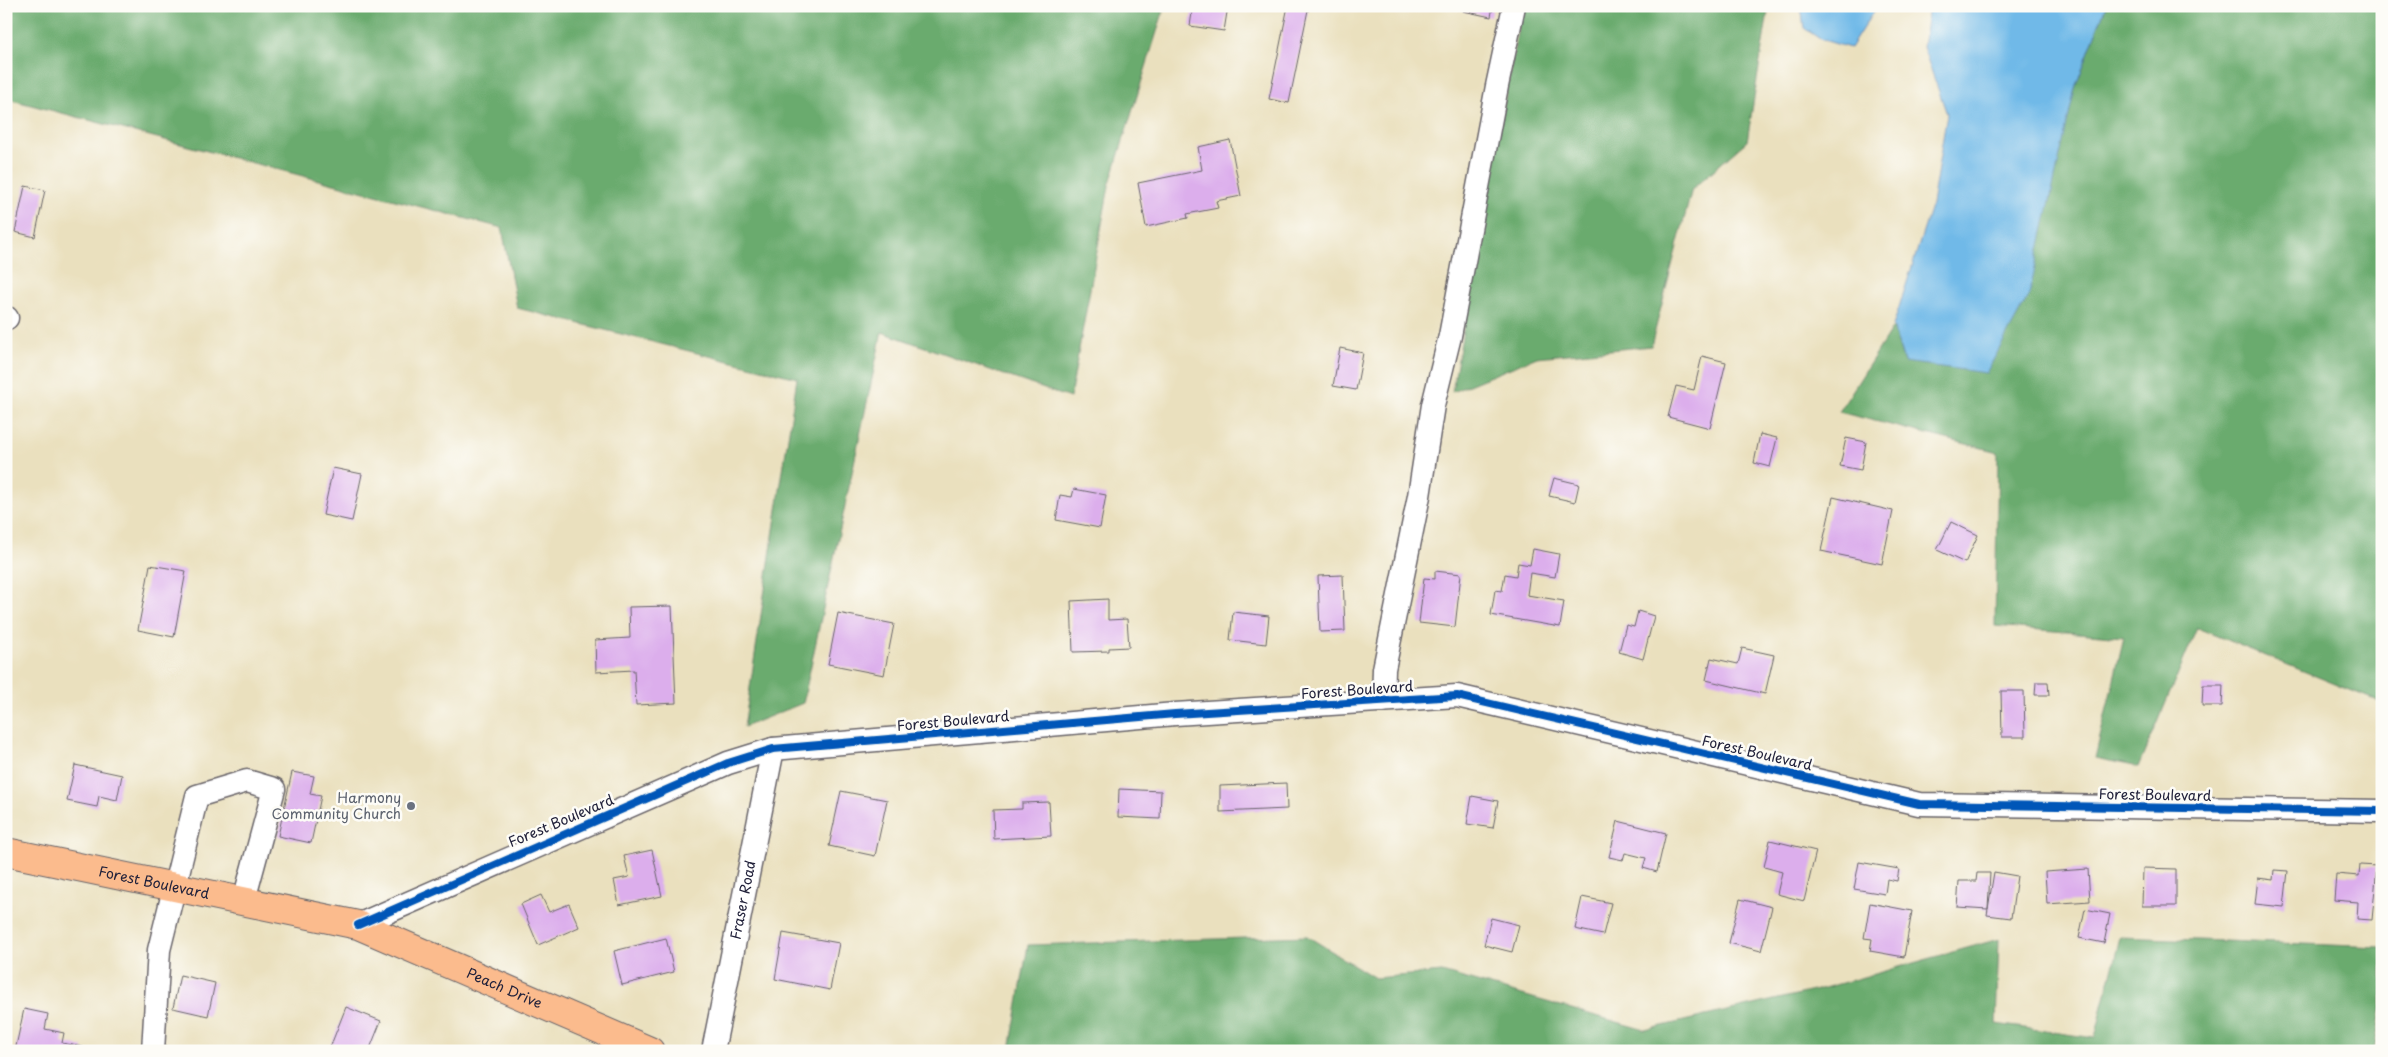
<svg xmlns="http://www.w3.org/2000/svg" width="2388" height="1057" font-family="'Playpen Sans',sans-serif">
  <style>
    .forest { fill: #6aab6e; stroke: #466654 }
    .water { fill: #70b9e8; stroke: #496e92 }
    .building { fill: #dcaeec }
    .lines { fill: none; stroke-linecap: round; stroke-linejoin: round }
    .minor-casing { stroke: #686469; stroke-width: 25 }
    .major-casing { stroke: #686469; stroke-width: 30 }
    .minor { stroke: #fff; stroke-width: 22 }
    .major { stroke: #fbbb8d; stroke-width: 28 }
    .cycleway-casing { stroke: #fdfcf7; stroke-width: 11 }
    .cycleway { stroke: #0057b8; stroke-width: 8 }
    .worship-dot { fill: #6b7280; stroke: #fdfcf7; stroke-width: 2 }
    .labels { text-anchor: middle; stroke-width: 5; stroke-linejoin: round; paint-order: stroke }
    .street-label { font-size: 14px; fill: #22223b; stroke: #fdfcf7 }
    .worship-label { font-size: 14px; fill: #5b616d; stroke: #fdfcf7; text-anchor: end }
  </style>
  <rect width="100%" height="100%" fill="#fdfcf7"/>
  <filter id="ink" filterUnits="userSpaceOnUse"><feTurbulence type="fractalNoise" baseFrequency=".02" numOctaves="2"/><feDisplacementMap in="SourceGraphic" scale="10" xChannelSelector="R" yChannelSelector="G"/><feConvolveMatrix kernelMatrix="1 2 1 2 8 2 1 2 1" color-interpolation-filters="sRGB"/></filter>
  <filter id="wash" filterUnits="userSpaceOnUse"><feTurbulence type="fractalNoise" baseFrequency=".0096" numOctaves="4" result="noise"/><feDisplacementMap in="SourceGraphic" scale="20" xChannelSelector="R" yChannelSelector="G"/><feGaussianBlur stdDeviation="1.12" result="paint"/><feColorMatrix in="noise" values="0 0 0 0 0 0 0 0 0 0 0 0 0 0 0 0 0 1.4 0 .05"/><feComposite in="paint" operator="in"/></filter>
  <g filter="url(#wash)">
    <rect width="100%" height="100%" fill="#eae0be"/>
    <!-- forest -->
    <path class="forest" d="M6,6H1165L1109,186L1070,398L882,332L803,703L744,727L797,378L517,308L502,228L8,99L6,108Z
      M1522,6H1769L1747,141L1692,189L1651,346L1537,357L1452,392Z
      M2106,6H2382V703L2197,628L2139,767L2095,758L2124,637L1995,626L1998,452L1839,412L1893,327L1904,362L2075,88Z
      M1307,936L1375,978L1442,972L1645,1030L1817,990L1999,939L1996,1024L2095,1038L2120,937L2382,947V1004L2374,1051L1010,1050L1028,945Z"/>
    <!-- water -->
    <path class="water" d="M1801,6H1877L1850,48L1820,39L1804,28Z
      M1929,6H2106L2075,88L2029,295L1986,373L1904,362L1893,326L1932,204L1947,114L1923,47Z"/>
    <g id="blocks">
      <!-- building -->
      <path class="building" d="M1193,6H1228L1224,31L1190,26Z
        M1288,6L1308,10L1289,103L1269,99Z
        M1465,6H1493L1491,17L1463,11Z
        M1230,140L1241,196L1216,201L1218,208L1187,214L1188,218L1146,227L1138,183L1202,170L1198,147Z
        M25,186L45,190L35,237L15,232Z
        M1340,348L1363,353L1356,390L1333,386Z
        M1702,356L1726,362L1710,428L1668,417L1676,386L1694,390Z
        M1760,434L1777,438L1770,467L1754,463Z
        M1846,438L1866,442L1861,470L1840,466Z
        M333,468L362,474L352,521L323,515Z
        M1554,478L1579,484L1575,502L1549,496Z
        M1074,489L1106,495L1100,528L1056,520L1060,495L1072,497Z
        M1833,497L1893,511L1882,564L1821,551Z
        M1951,522L1978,535L1965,563L1937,550Z
        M1533,549L1559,554L1555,577L1530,573L1527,595L1564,601L1560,627L1491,615L1495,590L1502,591L1505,574L1516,576L1518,563L1530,565Z
        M150,565L186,571L174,637L138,630Z
        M1435,571L1461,574L1455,627L1419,623L1424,578L1435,579Z
        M1343,575L1345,631L1320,632L1318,576Z
        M1108,599V620L1127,619L1129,647L1109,648V651L1073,652L1071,601Z
        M672,606L676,703L636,705L634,670L596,672L595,640L630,638L629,607Z
        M1638,611L1654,616L1643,659L1619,652L1626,625L1634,627Z
        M1233,612L1269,616L1266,644L1230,640Z
        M838,613L894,624L884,675L828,664Z
        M1742,648L1774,655L1765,694L1706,680L1711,658L1738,664Z
        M2036,682H2048L2049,695H2035Z
        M2203,685H2223L2222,706H2202Z
        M2001,691H2024L2025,737H2002Z
        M75,765L122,775L117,800L99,796L97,807L67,801Z
        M292,772L314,776L310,794L321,796L311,843L278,836Z
        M1286,783L1287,809L1220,812V786Z
        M1119,789L1161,791L1160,819L1118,817Z
        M841,791L887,800L875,856L829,846Z
        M1472,796L1498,801L1493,828L1467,824Z
        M1049,802L1051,836L994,839L993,810L1022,809V803Z
        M1618,821L1666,833L1657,872L1643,868L1646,858L1625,853L1623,860L1609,857Z
        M1770,840L1816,851L1804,901L1777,894L1782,872L1764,867Z
        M652,850L662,896L619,905L614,880L629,877L624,856Z
        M1859,862L1899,869L1897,881L1887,879L1885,894L1854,889Z
        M2360,865L2377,866L2372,920L2357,919L2358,902L2334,900L2336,874L2359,876Z
        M2143,868L2176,869V906H2142Z
        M2088,869L2090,901L2047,904L2045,872Z
        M2274,870L2288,871L2284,907L2255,904L2258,878L2273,880Z
        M1994,872L2017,876L2011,918L1987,915Z
        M1977,873H1990L1988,909L1957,907L1959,881H1976Z
        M541,895L549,912L569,904L579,927L538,945L521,904Z
        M1582,897L1611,903L1603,935L1575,929Z
        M1740,899L1772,907L1761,951L1729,943Z
        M1870,903L1912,911L1904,957L1870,951L1872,939L1864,938Z
        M2085,909L2110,914L2104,943L2079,938Z
        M1491,918L1519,925L1512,952L1484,945Z
        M783,933L839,943L830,990L775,979Z
        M666,938L674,972L622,985L614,951Z
        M180,975L215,983L208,1016L173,1008Z
        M346,1007L381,1021L369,1051L329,1050Z
        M24,1009L48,1014L45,1029L64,1033L62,1043L83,1047L82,1051H15Z"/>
    </g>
  </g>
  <g filter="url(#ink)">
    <use href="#blocks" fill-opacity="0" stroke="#686469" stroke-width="1"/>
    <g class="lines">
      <defs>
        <g id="minor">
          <path d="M6,318H7"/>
          <path d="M1383,701L1384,669L1419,496L1433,405L1450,336L1497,86L1514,6"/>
          <path d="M358,925L728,763L773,749L1175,714L1457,696L1919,804L2382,811"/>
          <path d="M153,1051L159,950L197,796L247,781L274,789L244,900"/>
          <path id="s1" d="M713,1051L773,749"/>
        </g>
        <g id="major">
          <path id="s2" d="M6,852L358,925L650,1051"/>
        </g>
      </defs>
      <!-- minor casing -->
      <use href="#minor" class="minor-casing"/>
      <!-- major casing -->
      <use href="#major" class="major-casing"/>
      <!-- minor -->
      <use href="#minor" class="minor"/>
      <!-- major -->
      <use href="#major" class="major"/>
      <defs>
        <path id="cycleway" d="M358,925L728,763L773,749L1175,714L1457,696L1919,804L2382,811"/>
      </defs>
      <!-- cycleway casing -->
      <use href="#cycleway" class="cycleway-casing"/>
      <!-- cycleway -->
      <use href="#cycleway" class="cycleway"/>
    </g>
  </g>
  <!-- markers -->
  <circle class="worship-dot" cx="411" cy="806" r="5"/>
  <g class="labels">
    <!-- street labels -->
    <g class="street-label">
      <text transform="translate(1357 690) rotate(-4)" y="5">Forest Boulevard</text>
      <text transform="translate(953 721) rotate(-5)" y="5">Forest Boulevard</text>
      <text transform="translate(1757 753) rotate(13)" y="5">Forest Boulevard</text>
      <text transform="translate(2155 795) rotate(1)" y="5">Forest Boulevard</text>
      <text transform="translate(561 821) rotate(-23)" y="5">Forest Boulevard</text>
      <text dy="5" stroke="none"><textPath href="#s2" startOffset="151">Forest Boulevard</textPath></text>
      <text dy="5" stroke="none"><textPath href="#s1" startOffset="154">Fraser Road</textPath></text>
      <text dy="5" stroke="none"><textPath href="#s2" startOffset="519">Peach Drive</textPath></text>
    </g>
    <!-- worship labels -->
    <g class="worship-label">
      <text x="401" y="803">Harmony<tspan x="401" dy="16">Community Church</tspan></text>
    </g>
  </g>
  <!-- margin -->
  <rect width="2388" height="1057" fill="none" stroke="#fdfcf7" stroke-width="25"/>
</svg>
